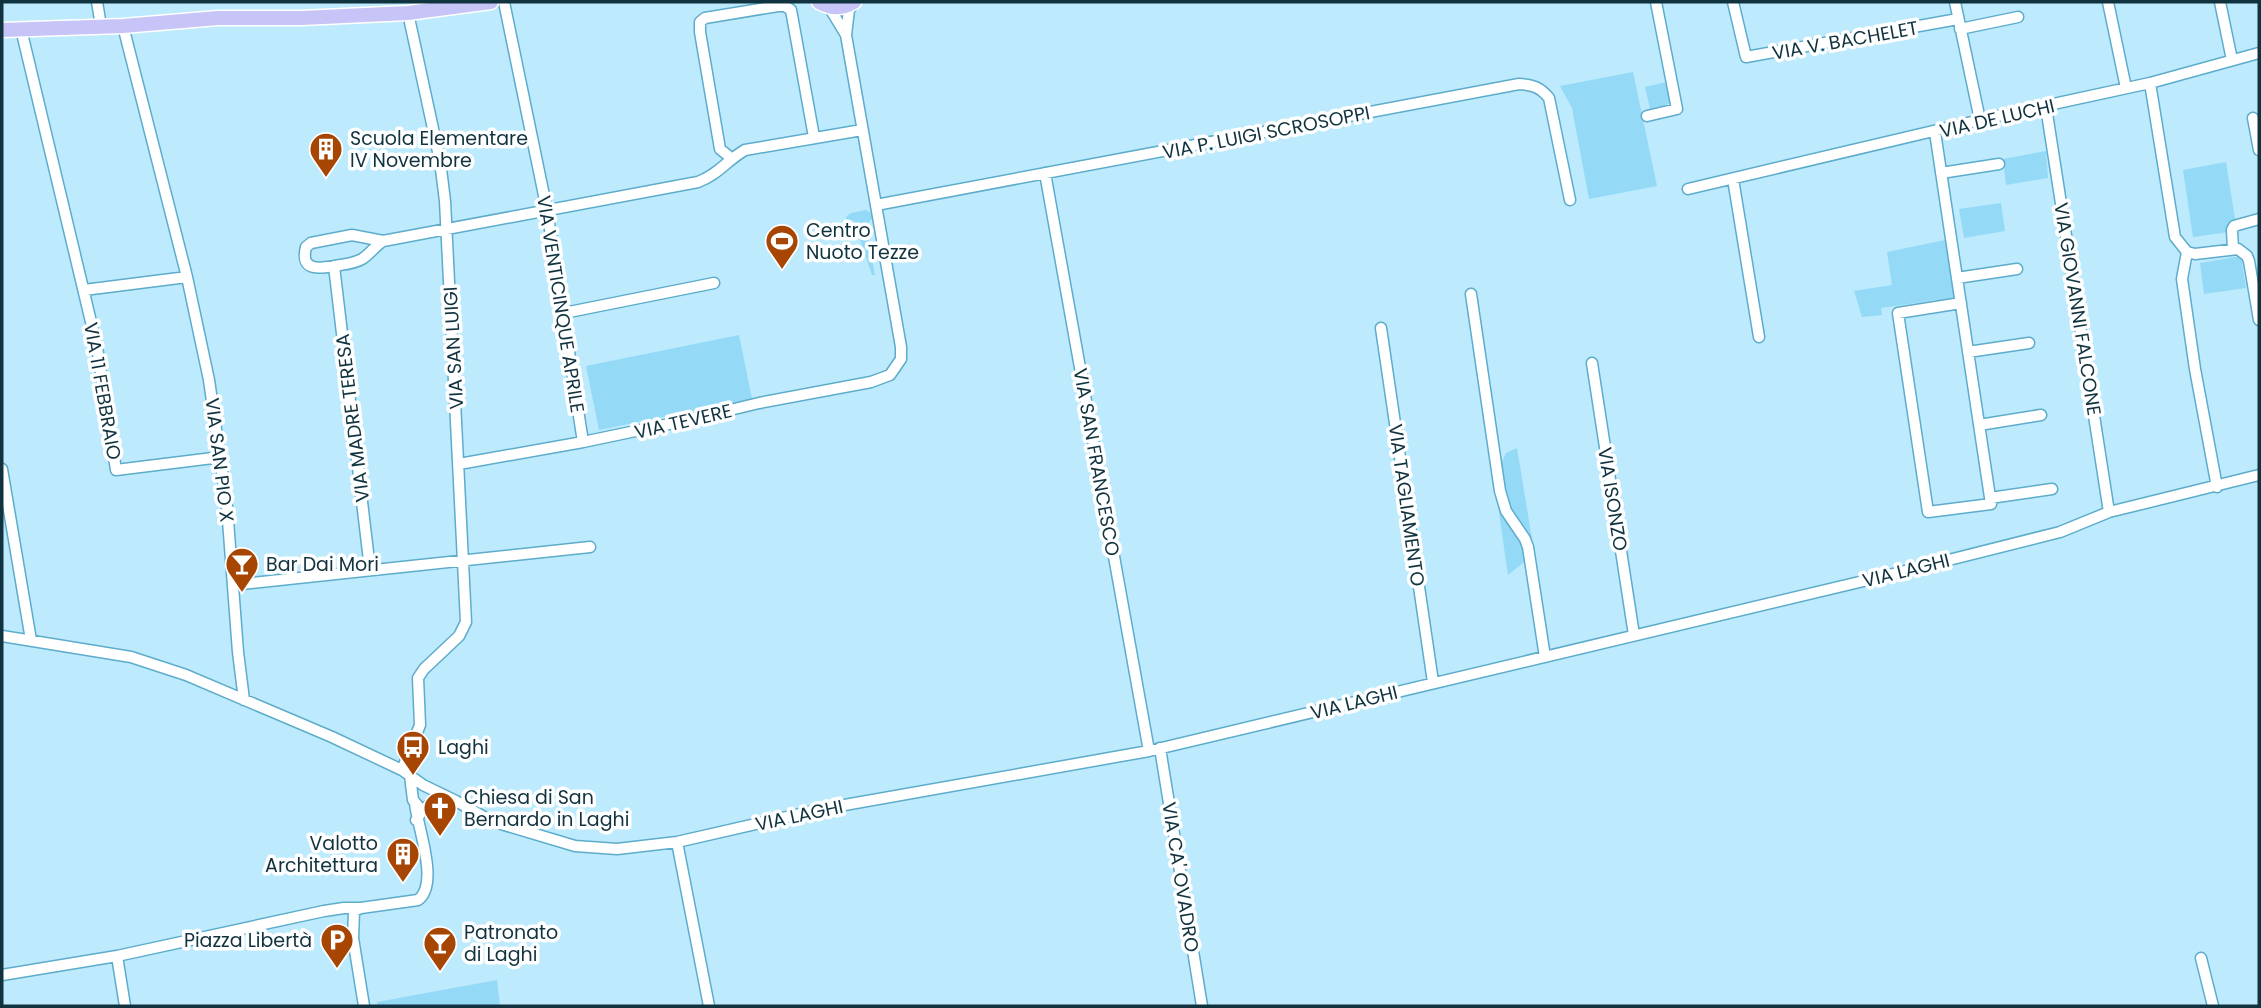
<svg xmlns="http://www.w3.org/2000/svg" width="2261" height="1008" font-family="Poppins,sans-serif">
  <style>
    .green { fill: #94daf6 }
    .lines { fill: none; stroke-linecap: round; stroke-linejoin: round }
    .minor-casing { stroke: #5daccb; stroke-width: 13 }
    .major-casing { stroke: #fff; stroke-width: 17 }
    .minor { stroke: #fff; stroke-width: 10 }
    .major { stroke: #c7c4f7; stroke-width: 14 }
    .labels { text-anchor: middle; stroke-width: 7; stroke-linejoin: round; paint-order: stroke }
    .street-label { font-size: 19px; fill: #11333f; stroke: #fff }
    .poi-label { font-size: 19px; fill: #11333f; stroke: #fff; text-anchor: start }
  </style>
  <rect width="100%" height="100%" fill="#bdeafd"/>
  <!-- green -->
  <path class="green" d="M1633,72L1657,186L1589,199L1572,108L1560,86Z
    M1667,82L1671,101L1669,104L1650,109L1645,87Z
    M2046,151L2048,178L2006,185L2003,159Z
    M2226,162L2237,231L2193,237L2183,170Z
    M2001,203L2005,231L1964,238L1959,209Z
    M866,210L871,213L873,218L866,225L875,275H872L853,220L846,221V217L851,213Z
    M1945,240L1955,303L1937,305L1936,300L1881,308L1882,315L1862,317L1854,291L1892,285L1887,252Z
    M2241,256L2246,288L2204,294L2200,263Z
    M739,335L752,399L599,430L586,366Z
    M1517,448L1532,539L1511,511L1508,500L1501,464L1506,453Z
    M1497,499L1501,512L1523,544L1527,560L1508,575Z
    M497,980L500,1006H377V1002Z"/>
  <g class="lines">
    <defs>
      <path id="minor" d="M97,2L101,26
        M504,2L547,210L583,442
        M1733,2L1746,57L1958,19
        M1955,2L1980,120
        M2108,2L2126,88
        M2220,2L2232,60
        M829,7L846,35
        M123,26L187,277L209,380L227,507L238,652L244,700
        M21,29L97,347L116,470L221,457
        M1960,29L2018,17
        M2150,83L2175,237L2187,252
        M2046,107L2109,512
        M1647,116L1677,109L1656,2
        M2253,118L2259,150
        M1935,132L1991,504L1928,512L1898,313L1961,303
        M731,158L720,149L700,32V22L705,18L778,6H785L791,10L814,137
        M1045,173L1149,751
        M1941,173L1999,164
        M1733,179L1759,337
        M1688,189L1980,120L2150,83L2259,53
        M876,205L1519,84C1533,85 1540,87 1549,98L1570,200
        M383,241C375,246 369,255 362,259C355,263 347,264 340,265C324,268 299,274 306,247L311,243L352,235L383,241L698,182C719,174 726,161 745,150L862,130
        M2233,249L2232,230L2234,226L2259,219
        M2187,252L2182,279L2195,369L2217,487
        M2187,252L2195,254L2238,249L2247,256L2249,261L2259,320
        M334,266L370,569
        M1957,278L2017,269
        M84,290L187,277
        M1471,294L1500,491L1506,511L1525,539L1528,547L1545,657
        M564,313L714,283
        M1381,328L1433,682
        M1968,352L2029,343
        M1592,363L1634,635
        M1979,425L2041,415
        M459,464L583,442L693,419L759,403L871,382L890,375L901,359V347L846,35L849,10L854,2
        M2,469L31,640
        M1990,498L2052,489
        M233,585L590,547
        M2,636L131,657L186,675L332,737L402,770L423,785L456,801L491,821L575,846L617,849L677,842L822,809L1149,751L1893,574L2060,532L2109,512L2259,475
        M1160,748L1202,1006
        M402,770L420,725L418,678L424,669L459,636L466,622L445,201L440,161L408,13
        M410,776L413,800L418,806
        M416,820C424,807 432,801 446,796
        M677,842L709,1006
        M117,956L125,1006
        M2201,958L2213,1006
        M2,975L117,956L324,911L344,908H361
        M364,1006L353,938L354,911L361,908L418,900C440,884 417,826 415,803"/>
      <path id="major" d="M819,2C832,9 842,9 854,2
        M2,30L123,26L218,18H302L408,13L491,2"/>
    </defs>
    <!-- minor casing -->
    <use href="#minor" class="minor-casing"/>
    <!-- major casing -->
    <use href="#major" class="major-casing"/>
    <!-- minor -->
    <use href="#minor" class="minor"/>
    <!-- major -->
    <use href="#major" class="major"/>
  </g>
  <!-- icons -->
  <defs>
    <symbol id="building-pin" viewBox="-11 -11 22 30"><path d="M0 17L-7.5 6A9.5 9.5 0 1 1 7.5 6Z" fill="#a74503" stroke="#fff"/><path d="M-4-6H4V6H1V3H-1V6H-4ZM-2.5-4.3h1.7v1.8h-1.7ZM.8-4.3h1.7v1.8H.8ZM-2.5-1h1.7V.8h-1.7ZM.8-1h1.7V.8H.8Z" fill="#fff"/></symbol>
    <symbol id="stadium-pin" viewBox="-11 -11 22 30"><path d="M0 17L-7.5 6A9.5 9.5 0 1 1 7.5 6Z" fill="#a74503" stroke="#fff"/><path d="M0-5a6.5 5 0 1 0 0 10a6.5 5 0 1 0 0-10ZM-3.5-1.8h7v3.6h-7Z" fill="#fff"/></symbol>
    <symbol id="bar-pin" viewBox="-11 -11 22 30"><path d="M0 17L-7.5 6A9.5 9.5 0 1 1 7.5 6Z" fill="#a74503" stroke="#fff"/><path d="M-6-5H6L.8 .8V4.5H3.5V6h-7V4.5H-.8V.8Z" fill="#fff"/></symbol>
    <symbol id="bus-pin" viewBox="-11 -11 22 30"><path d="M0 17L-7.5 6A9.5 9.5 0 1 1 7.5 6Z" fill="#a74503" stroke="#fff"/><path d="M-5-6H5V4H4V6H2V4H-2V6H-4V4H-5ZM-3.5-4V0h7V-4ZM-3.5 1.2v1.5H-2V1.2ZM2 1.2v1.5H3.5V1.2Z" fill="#fff"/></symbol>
    <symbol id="church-pin" viewBox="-11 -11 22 30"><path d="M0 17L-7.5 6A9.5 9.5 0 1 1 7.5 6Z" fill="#a74503" stroke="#fff"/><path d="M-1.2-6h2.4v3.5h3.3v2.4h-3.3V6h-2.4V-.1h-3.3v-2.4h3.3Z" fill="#fff"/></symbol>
    <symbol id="parking-pin" viewBox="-11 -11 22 30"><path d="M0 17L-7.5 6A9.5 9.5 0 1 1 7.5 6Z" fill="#a74503" stroke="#fff"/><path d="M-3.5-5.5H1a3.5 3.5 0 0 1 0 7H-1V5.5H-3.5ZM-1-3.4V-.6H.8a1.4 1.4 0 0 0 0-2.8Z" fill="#fff"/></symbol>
  </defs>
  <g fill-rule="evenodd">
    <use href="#building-pin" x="307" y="130" width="38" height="52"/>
    <use href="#stadium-pin" x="763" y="222" width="38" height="52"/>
    <use href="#bar-pin" x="223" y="545" width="38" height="52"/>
    <use href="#bus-pin" x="394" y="728" width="38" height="52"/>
    <use href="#church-pin" x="421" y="789" width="38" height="52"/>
    <use href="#building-pin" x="384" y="835" width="38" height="52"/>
    <use href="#parking-pin" x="318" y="921" width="38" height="52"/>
    <use href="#bar-pin" x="421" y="924" width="38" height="52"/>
  </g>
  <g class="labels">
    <!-- street labels -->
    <g class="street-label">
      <text transform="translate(1845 40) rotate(-10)" y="7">VIA V. BACHELET</text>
      <text transform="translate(1997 118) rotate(-13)" y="7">VIA DE LUCHI</text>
      <text transform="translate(1266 132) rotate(-11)" y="7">VIA P. LUIGI SCROSOPPI</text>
      <text transform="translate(561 304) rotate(81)" y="7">VIA VENTICINQUE APRILE</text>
      <text transform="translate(2078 309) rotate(81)" y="7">VIA GIOVANNI FALCONE</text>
      <text transform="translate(453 348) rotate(-93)" y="7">VIA SAN LUIGI</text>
      <text transform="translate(103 391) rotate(80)" y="7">VIA 11 FEBBRAIO</text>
      <text transform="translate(352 418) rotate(-97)" y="7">VIA MADRE TERESA</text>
      <text transform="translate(683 421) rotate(-13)" y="7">VIA TEVERE</text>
      <text transform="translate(220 460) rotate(83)" y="7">VIA SAN PIO X</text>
      <text transform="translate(1097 462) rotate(80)" y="7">VIA SAN FRANCESCO</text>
      <text transform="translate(1613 499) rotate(81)" y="7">VIA ISONZO</text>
      <text transform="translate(1407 505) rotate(82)" y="7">VIA TAGLIAMENTO</text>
      <text transform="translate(1906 570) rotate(-14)" y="7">VIA LAGHI</text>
      <text transform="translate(1354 702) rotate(-14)" y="7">VIA LAGHI</text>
      <text transform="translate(799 815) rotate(-12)" y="7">VIA LAGHI</text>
      <text transform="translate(1181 877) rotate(81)" y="7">VIA CA' OVADRO</text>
    </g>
    <!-- poi labels -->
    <g class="poi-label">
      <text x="350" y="145">Scuola Elementare<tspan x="350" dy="22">IV Novembre</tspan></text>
      <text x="806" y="237">Centro<tspan x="806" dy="22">Nuoto Tezze</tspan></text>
      <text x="266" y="571">Bar Dai Mori</text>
      <text x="438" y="754">Laghi</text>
      <text x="464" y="804">Chiesa di San<tspan x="464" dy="22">Bernardo in Laghi</tspan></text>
      <text x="378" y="850" text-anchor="end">Valotto<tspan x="378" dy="22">Architettura</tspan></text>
      <text x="464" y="939">Patronato<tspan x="464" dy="22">di Laghi</tspan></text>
      <text x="312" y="947" text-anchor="end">Piazza Libertà</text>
    </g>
  </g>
  <!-- border -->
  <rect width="2261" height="1008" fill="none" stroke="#11333f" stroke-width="7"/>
</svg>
